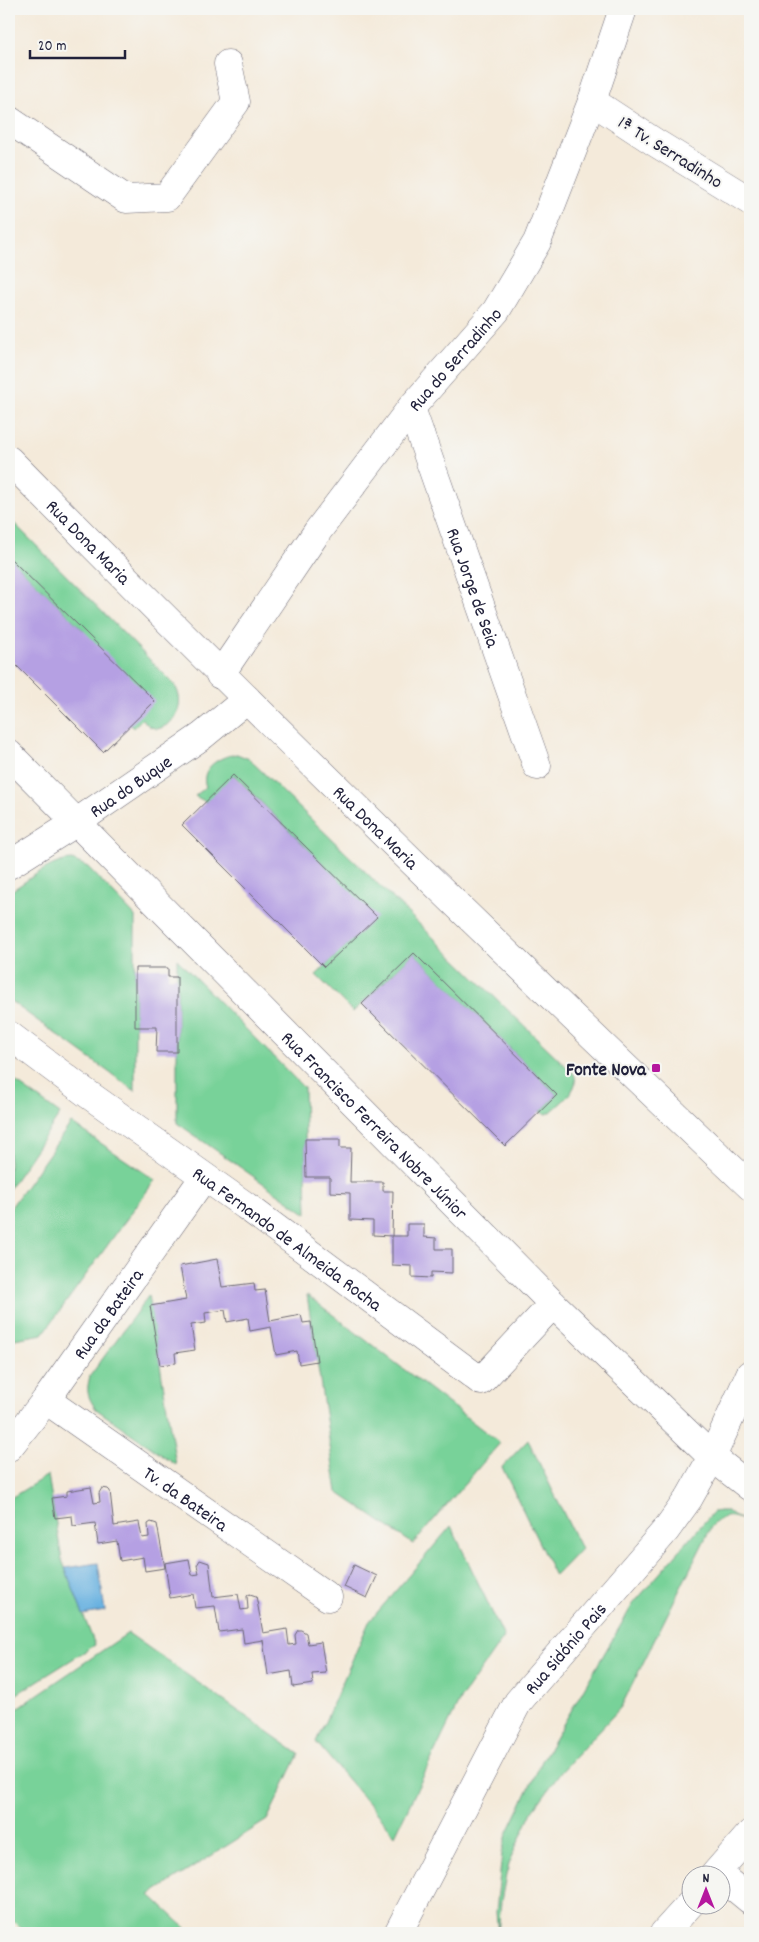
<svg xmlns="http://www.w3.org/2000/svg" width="759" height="1942" font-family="Dekko,sans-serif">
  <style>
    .green { fill: #78d299; stroke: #4d7a6a }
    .water { fill: #68b1e0; stroke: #456a8e }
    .building { fill: #b5a0e3 }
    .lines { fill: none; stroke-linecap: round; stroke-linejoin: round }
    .street-casing { stroke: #6c6873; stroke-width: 29 }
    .secondary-casing { stroke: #6c6873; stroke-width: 29 }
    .street { stroke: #fff; stroke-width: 28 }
    .secondary { stroke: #fff; stroke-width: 28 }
    .poi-dot { fill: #b5179e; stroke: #f6f6f2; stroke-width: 2 }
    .labels { text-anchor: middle; stroke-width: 4; stroke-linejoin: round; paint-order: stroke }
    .street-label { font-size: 19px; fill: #22223b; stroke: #f6f6f2 }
    .poi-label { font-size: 19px; font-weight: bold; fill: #22223b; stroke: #f6f6f2; text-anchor: end }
  </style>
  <rect width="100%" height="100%" fill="#f6f6f2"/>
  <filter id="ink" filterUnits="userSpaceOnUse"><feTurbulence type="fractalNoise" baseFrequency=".02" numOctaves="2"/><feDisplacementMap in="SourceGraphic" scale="10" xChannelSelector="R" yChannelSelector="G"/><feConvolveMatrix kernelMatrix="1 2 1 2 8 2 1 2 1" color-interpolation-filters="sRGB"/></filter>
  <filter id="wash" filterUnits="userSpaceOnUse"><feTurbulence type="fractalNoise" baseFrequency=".0096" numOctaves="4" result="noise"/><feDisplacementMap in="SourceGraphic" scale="20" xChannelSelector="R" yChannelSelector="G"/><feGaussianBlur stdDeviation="1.12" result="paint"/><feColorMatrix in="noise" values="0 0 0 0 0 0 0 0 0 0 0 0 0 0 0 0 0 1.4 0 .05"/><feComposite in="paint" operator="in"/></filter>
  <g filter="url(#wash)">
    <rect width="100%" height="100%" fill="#f4eada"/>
    <!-- green -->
    <path class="green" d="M9,518L173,683C186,700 179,724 157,729L149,726L142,719L133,728L130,725L83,630L10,558L9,559Z
      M237,754L249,759L574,1074C581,1089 561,1102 551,1112L547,1114L540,1112L557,1095L414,953L353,1012L316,975L376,917L234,775L206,802L195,796L206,787C199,768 220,756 237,754Z
      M72,860L88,867L135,916V1091L9,1000V921L11,891C29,880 50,861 72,860Z
      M177,959L304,1088L307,1214L177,1123Z
      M9,1077L60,1114L9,1189Z
      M71,1123L155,1180L43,1334L9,1340V1210Z
      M149,1295L176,1465L96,1409C87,1396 86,1391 90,1376Z
      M307,1295L500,1443L413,1544L337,1492Z
      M528,1440L581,1549L555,1576L502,1467Z
      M48,1475L62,1560L95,1645L9,1699V1499Z
      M720,1511H727L742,1520C729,1514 721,1516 711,1527L621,1707L561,1772L532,1812L511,1858L506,1875L501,1901L498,1933L496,1912L502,1853L507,1834L543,1759L633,1604L713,1512Z
      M451,1526L504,1637L461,1698L395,1835L316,1742L369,1622Z
      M128,1633L299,1754L267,1820L150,1895L191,1933H25L9,1917V1714Z"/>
    <!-- water -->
    <path class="water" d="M98,1563L105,1611L83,1615L65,1568Z"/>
    <g id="blocks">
      <!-- building -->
      <path class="building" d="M10,558L155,701L103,752L9,658Z
        M233,775L377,917L324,967L182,825Z
        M414,953L557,1095L505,1146L362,1004Z
        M135,968H168V977H177V1052H156L157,1027H135Z
        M305,1139H340V1148H351L350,1182H383V1191H393L392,1236L373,1235V1221L350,1220V1193L330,1192V1177H306Z
        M407,1224H424V1237L436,1238V1249H452V1273L431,1272V1278L412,1277V1266L392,1265V1236H407Z
        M217,1259L222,1287L254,1283L255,1291L265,1290L270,1321L301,1315L303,1323L311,1322L317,1361L299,1364L297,1351L276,1355L271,1327L250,1331L248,1318L227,1322L225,1310L205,1313L206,1323L191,1325L195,1350L175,1353L176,1363L160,1365L150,1306L186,1300L180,1266Z
        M91,1487L94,1503L100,1502L99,1493L102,1488L108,1489L110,1491L114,1526L139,1522L142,1538L149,1537L148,1524L151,1522L157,1524L165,1568L145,1571L143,1557L120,1561L117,1541L98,1544L95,1523L73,1526L72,1516L55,1518L52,1498L67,1496V1491Z
        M189,1559L192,1575L199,1574L197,1565L200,1560L209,1563L213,1597L238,1594L241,1610L248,1609L247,1596L250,1594L256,1596L263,1633L287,1629L289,1645L296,1644L295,1635L298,1630H301L306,1633L308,1644L321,1642L326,1673L312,1674L313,1684L293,1687L291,1671L268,1675L263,1640L244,1643L242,1629L219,1632L215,1606L195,1608L193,1594L170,1598L165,1563Z
        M354,1565L377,1576L367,1598L344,1587Z"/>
    </g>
  </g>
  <g filter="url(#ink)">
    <use href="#blocks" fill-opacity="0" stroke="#6c6873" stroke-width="1"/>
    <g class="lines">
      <defs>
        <g id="street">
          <path d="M592,101L656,143L750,201"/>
          <path d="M9,120L126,199L167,197L236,102L228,64"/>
          <path id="s1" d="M411,408L537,766"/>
          <path id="s2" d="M220,675L317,532L411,408L496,311L537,242L592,101L623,9"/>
          <path id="s3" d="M9,754L553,1304L712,1457L750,1487"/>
          <path id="s4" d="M9,865L77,822L202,736L247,699"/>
          <path id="s5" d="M9,1035L85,1092L246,1206L481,1381L553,1304"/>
          <path id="s6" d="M46,1400L328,1597"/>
          <path id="s7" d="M9,1447L46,1400L204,1177"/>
          <path d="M715,1874L750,1834"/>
          <path d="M722,1877L750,1900"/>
          <path id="s8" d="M398,1933L518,1702L666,1530L689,1498L712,1457L750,1374"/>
          <path d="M664,1933L692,1902"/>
        </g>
        <g id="secondary">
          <path id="s9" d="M9,460C251,707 499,948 750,1186"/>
        </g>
      </defs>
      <!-- street casing -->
      <use href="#street" class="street-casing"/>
      <!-- secondary casing -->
      <use href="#secondary" class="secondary-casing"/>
      <!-- street -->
      <use href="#street" class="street"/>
      <!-- secondary -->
      <use href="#secondary" class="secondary"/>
    </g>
  </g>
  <!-- markers -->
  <rect class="poi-dot" x="651" y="1063" width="10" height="10" rx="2.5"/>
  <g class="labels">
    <!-- street labels -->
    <g class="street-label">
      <text transform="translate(671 151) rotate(32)" y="7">1ª Tv. Serradinho</text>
      <text dy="7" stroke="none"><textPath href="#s2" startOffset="394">Rua do Serradinho</textPath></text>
      <text dy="7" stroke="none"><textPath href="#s9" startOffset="114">Rua Dona Maria</textPath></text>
      <text dy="7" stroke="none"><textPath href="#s1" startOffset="190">Rua Jorge de Seia</textPath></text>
      <text dy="7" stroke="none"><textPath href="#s4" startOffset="145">Rua do Buque</textPath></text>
      <text dy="7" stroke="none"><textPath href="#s9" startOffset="519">Rua Dona Maria</textPath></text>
      <text dy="7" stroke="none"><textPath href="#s3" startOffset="521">Rua Francisco Ferreira Nobre Júnior</textPath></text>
      <text dy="7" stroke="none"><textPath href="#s5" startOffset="345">Rua Fernando de Almeida Rocha</textPath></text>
      <text dy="7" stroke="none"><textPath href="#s7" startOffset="166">Rua da Bateira</textPath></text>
      <text dy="7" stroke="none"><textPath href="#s6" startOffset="171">Tv. da Bateira</textPath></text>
      <text dy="7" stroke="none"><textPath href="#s8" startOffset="332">Rua Sidónio Pais</textPath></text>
    </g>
    <!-- poi labels -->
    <g class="poi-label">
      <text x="646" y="1075">Fonte Nova</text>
    </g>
  </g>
  <!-- margin -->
  <rect width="759" height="1942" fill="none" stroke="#f6f6f2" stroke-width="30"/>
  <!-- north arrow -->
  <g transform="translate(706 1890)"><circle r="24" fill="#f6f6f2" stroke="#a1a1a9"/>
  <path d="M0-4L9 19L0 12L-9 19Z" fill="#b5179e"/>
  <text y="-8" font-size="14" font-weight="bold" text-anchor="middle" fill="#22223b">N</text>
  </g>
  <!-- scale -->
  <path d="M30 50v8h95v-8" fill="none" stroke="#22223b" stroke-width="2.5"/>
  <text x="38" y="50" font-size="15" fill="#22223b" stroke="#f6f6f2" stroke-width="4" paint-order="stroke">20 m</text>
</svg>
